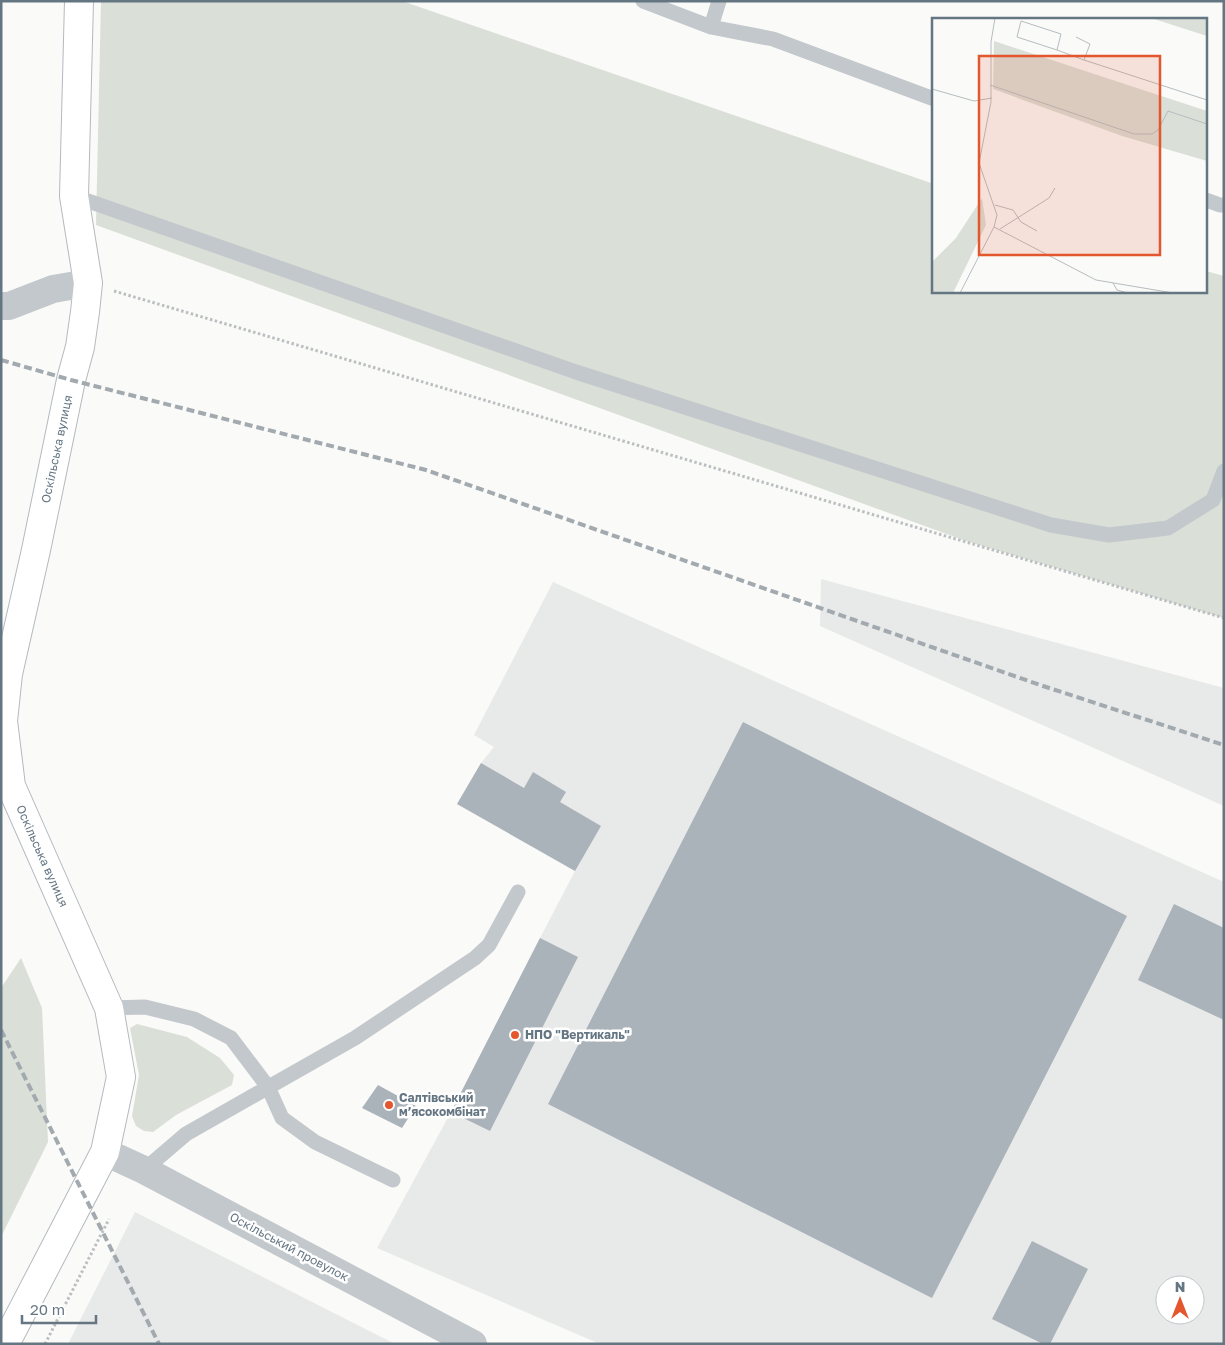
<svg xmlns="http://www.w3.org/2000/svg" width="1225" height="1345" font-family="'Golos Text',sans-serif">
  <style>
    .built { fill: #e8e9e9; fill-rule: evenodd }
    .green { fill: #dadfd7 }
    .building { fill: #aab3b9 }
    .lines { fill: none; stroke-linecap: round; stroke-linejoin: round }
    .secondary-casing { stroke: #b3babf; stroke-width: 30 }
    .path { stroke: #bbbfc2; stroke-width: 3; stroke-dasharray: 2.5 2.5; stroke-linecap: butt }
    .service { stroke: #c3c8cc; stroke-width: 15 }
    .minor { stroke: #c3c8cc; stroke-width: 28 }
    .secondary { stroke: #fff; stroke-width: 28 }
    .rail { stroke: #a2aab0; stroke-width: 4; stroke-dasharray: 8 4; stroke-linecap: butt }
    .poi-dot { fill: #e4572e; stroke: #fff; stroke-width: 2 }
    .labels { text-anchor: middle; stroke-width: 5; stroke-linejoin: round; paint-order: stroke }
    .street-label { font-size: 12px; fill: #657683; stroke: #fff }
    .poi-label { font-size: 12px; font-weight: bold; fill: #657683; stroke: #fff; text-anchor: start }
    .inset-road { fill: none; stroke: #b5bdc2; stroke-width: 1 }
    .view { fill: #e4572e; fill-opacity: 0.15; stroke: #e4572e; stroke-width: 2.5 }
    .inset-edge { fill: none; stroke: #657683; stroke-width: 2.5 }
  </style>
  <rect width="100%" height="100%" fill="#fafaf8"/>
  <!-- built -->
  <path class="built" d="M821,579L1224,688V806L820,626Z
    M553,582L1224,882V1344H600L377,1248L451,1112L540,938L575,871L457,804L481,763L494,747L474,735ZM1165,1285H1195V1315H1165Z
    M135,1212L395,1344H68Z"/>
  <!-- green -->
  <path class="green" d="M101,1H402L934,184V291H1206V271L1224,276V618L966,541L96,225Z
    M21,958L42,1008L48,1142L1,1237V988Z
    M137,1024L187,1037L220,1058L234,1075L232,1085L176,1115L153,1132L144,1131L136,1126L132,1116L139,1075L130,1028Z"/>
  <!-- building -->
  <path class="building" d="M743,722L1127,916L932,1298L548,1104Z
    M481,763L524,788L533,772L566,792L560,802L601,826L575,871L457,804Z
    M1174,904L1224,928V1020L1138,980Z
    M540,938L578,957L490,1131L451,1112Z
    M378,1085L416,1106L402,1128L362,1108Z
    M1032,1241L1088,1269L1050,1344H1043L992,1319Z"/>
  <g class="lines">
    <defs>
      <path id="secondary" d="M5,1344L105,1152L121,1077L109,1008L11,786L3,721L8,674L36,550L71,380L80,347L85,312L88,283L74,196L79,1"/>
    </defs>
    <!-- secondary casing -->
    <use href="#secondary" class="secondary-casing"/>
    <!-- path -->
    <path class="path" d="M114,291L1224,618
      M45,1344L109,1219"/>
    <!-- service -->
    <path class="service" d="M643,1L711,27L719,1
      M711,27L773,39L934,99
      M74,196L576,372L1051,525L1109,535L1168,528L1213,500L1224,471
      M1206,200L1220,205H1224
      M109,1008L145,1007L194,1019L231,1038L268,1087L282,1118L315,1142L393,1180
      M144,1170L186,1134L355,1038L475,958L489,945L518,892"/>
    <!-- minor -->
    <path class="minor" d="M1,306H9L53,289L88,283
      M105,1152L144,1170L473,1344"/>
    <!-- secondary -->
    <use href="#secondary" class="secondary"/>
    <!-- rail -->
    <path class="rail" d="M1,360L71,380L426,470L1043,686L1224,745
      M1,1030L159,1344"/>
  </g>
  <!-- markers -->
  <g class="poi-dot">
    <circle cx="515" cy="1035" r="5"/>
    <circle cx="389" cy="1105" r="5"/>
  </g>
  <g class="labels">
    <!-- street labels -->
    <g class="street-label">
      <text transform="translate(57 449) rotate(-78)" y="4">Оскільська вулиця</text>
      <text transform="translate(42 856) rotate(66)" y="4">Оскільська вулиця</text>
      <text transform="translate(289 1247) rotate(28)" y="4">Оскільський провулок</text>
    </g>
    <!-- poi labels -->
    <g class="poi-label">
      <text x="525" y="1039">НПО "Вертикаль"</text>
      <text x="399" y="1102">Салтівський<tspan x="399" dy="14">мʼясокомбінат</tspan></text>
    </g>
  </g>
  <!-- overview -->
  <g transform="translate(932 18)">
    <rect width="275" height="275" fill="#fafaf8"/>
    <path d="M219,0H275V18ZM62,23L275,93V143L190,118L61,71ZM50,180L54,207L21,275H0L1,243L24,220Z" fill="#dadfd7"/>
    <path class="inset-road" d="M89,3L129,16L125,32L85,19ZM125,32L152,42L158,26L144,19M152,42L275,82M58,67L202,116H220L226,112L236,93L275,106M0,71L42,83L60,80M63,187L81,192L89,204L105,213M62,209L164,262L241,275M68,211L117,180L123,170M181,265L185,272L196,275M28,275L62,209L65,197L47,145L59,84V24L63,0"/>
    <path class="view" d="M47,38H228V237H47Z"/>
    <rect width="275" height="275" class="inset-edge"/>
  </g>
  <!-- border -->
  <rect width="1225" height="1345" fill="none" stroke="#657683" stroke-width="5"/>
  <!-- north arrow -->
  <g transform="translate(1180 1300)"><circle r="24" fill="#ffffff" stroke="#c1c8cd"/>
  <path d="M0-4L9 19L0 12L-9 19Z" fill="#e4572e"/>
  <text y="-8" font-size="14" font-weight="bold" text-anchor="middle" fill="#657683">N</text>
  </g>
  <!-- scale -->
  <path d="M22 1315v8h74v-8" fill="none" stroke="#657683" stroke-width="2.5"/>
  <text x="30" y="1315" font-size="15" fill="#657683" stroke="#ffffff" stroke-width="4" paint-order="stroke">20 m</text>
</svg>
